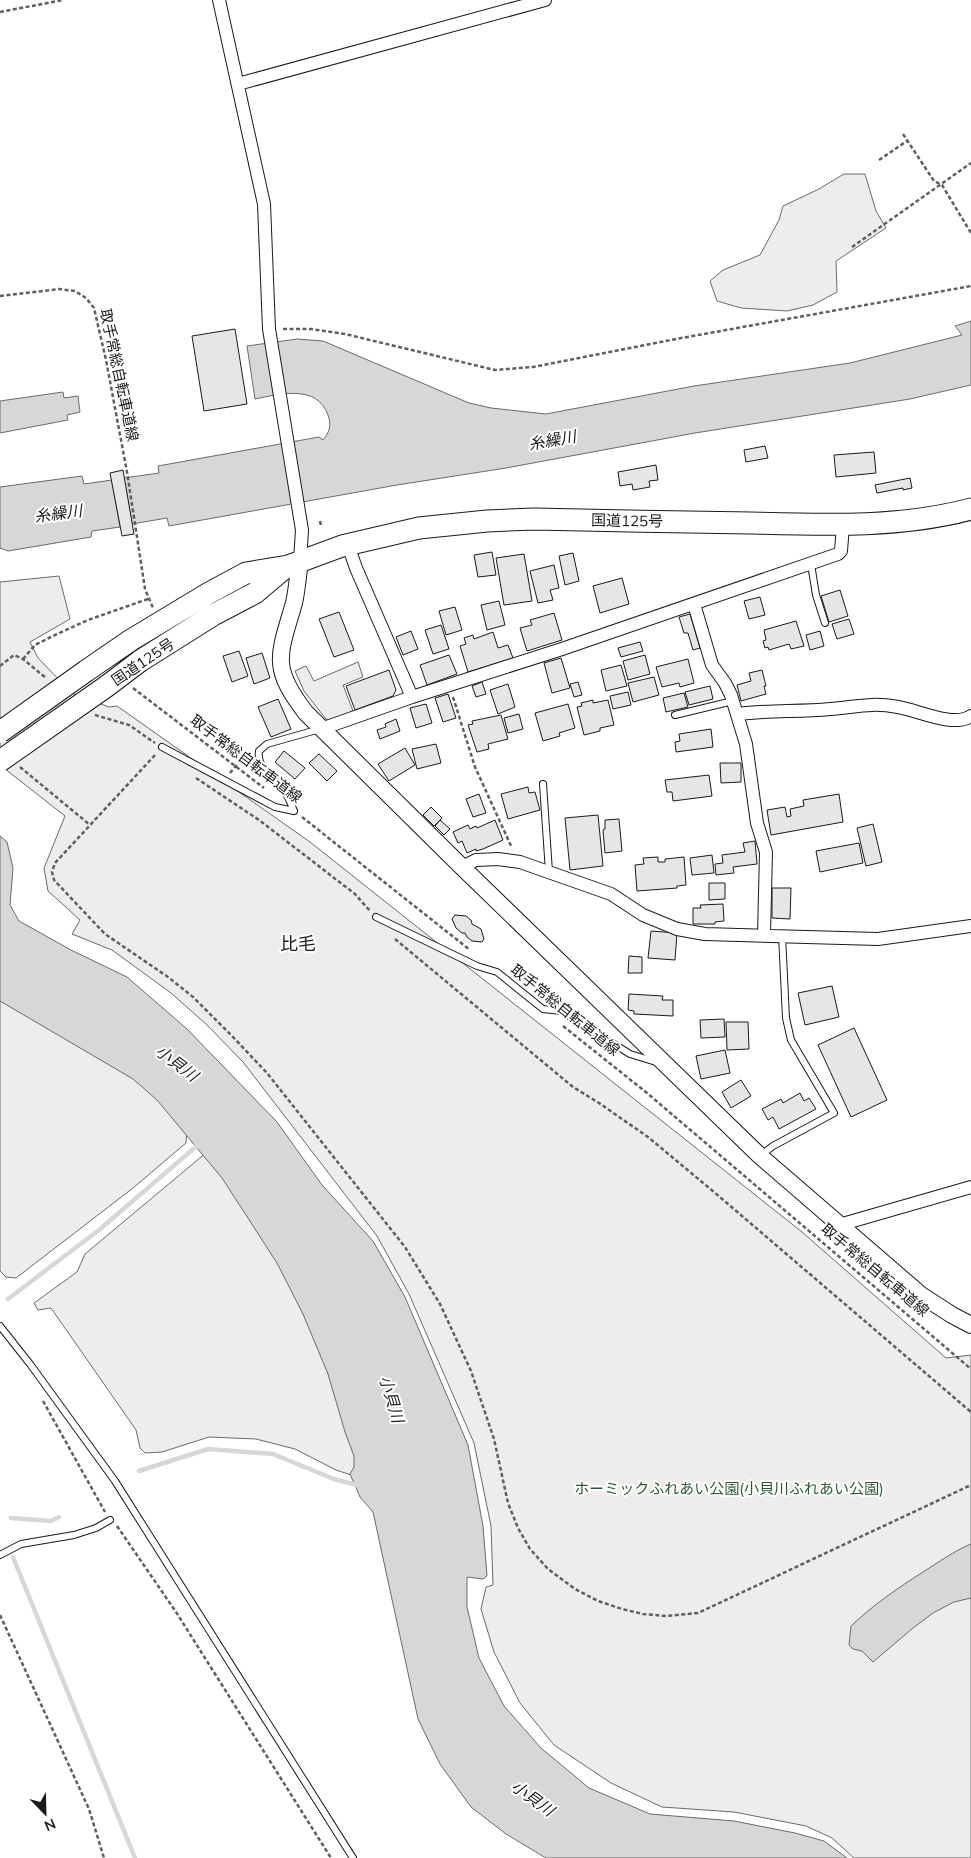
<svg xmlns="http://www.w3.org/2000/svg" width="971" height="1858" font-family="Mulish,'Noto Sans JP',sans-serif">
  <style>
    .built { fill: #ededed; stroke: #6a6a6a }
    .water { fill: #d7d7d7; stroke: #6a6a6a }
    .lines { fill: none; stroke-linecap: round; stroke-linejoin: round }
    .stream { stroke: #d7d7d7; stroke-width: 4.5 }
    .building { fill: #e6e6e6; stroke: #1a1a1a }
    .service-casing { stroke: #1a1a1a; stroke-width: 8 }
    .minor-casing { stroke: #1a1a1a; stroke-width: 14 }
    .tertiary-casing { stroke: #1a1a1a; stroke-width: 18 }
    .trunk-casing { stroke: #1a1a1a; stroke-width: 23 }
    .path { stroke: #5f5f5f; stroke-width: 2.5; stroke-dasharray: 4 2.5; stroke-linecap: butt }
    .service { stroke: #fff; stroke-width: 6 }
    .minor { stroke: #fff; stroke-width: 12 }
    .tertiary { stroke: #fff; stroke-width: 16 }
    .trunk { stroke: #fff; stroke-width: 21 }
    .trunk-bridge-casing { stroke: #1a1a1a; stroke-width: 23; stroke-linecap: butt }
    .trunk-bridge { stroke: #fff; stroke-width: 21 }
    .labels { text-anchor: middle; stroke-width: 4; stroke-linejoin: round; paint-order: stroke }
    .street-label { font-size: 15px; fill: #1a1a1a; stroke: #fff }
    .park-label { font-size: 15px; fill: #2b5a34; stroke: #fff }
    .water-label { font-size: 16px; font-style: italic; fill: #1a1a1a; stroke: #fff }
    .quarter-label { font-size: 18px; fill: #1a1a1a; stroke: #fff }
  </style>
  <rect width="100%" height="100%" fill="#fff"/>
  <!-- built -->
  <path class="built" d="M844,174H865L876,211L886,228L836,261L837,292L813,305L787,311L741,308L717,301L710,281L723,270L760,255L779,220L783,206L817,190Z
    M59,576L70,619L30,642L38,658L72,693L109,707L117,706L310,842L802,1232L946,1358L971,1355V1858H854L832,1838L806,1826L734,1812L662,1807L611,1783L554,1745L520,1703L494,1652L481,1609L486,1587L493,1585L491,1526L474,1443L409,1294L377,1236L243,1062L207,1025L171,993L112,950L72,934L80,920L48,891L44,868L65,816L0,765V582Z
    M358,662L363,677L343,685L353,711L330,720L326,719L304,691L295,671L306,666L314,681Z
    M0,997L138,1077L187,1128L186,1143L133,1188L16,1278L6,1277L0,1271Z
    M207,1152L237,1193L306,1309L360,1466L354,1476L336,1470L295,1449L256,1439L209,1437L162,1452L145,1453L140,1448L136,1430L51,1308L38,1310L34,1303L77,1272L85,1254Z"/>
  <!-- water -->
  <path class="water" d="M971,321V385L910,399L695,433L506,468L397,485L169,526L167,518L132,524L124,478L159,473L158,466L319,437L323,440C329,433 332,425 328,415C317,384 280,394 255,399L247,346L297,339L323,341L469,403L491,408L546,414L694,386L850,363L962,335L955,326Z
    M63,392L64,398L78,396L80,412L67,415L68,420L0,433V401Z
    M82,476L84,484L112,480L120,527L92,531L91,537L8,551L0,548V487Z
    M0,836L7,842L13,868L10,905L19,921L71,950L127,977L187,1029L277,1122L322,1185L373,1241L405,1297L468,1445L483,1526L487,1576L483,1579L467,1577V1607L479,1658L504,1706L541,1748L589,1788L650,1814L734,1821L795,1833L824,1841L847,1858H546L506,1834L471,1807L440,1764L418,1719L373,1512L360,1497L350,1474L354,1467V1456L345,1432L328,1374L303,1314L277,1263L222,1178L157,1100L133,1079L0,1001Z
    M971,1544V1598L954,1602L933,1613L913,1628L873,1662L862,1651L853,1649L849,1645L851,1626C873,1605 898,1588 923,1572C939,1562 954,1551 971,1544Z"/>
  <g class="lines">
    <!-- stream -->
    <path class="stream" d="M8,1299L99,1230L199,1144
      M139,1471L208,1449L273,1454L334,1479L360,1486
      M11,1518L51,1521L59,1517
      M13,1557L135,1858"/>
  </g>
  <!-- building -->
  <path class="building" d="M235,329L247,404L204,411L192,336Z
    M765,446L768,458L746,462L744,450Z
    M874,452L876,473L836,477L834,455Z
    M656,465L658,480L649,481L650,487L633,490L632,484L620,486L618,472Z
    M123,470L134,534L122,536L110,473Z
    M910,478L912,488L903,490V488L877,493L875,485Z
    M492,552L496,575L478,577L474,555Z
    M573,553L579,581L565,585L559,556Z
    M524,554L532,601L504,605L496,558Z
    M554,565L559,588L550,590L553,600L538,603L530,571Z
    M622,578L629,604L600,613L593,586Z
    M840,590L848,616L829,622L821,596Z
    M760,597L765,615L749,619L744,601Z
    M499,601L505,625L487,630L481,605Z
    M455,607L462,630L446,635L439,611Z
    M339,612L354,650L334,657L319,619Z
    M554,613L562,640L527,651L520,628L532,625L530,620Z
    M690,614L700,648L693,650L688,633H684L679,617Z
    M849,619L854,634L837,639L832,624Z
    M796,621L804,646L791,649L789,644L769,650L768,647L765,648L763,641L766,640L764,630Z
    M441,625L449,649L433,654L425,630Z
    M411,631L418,649L403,655L396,637Z
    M820,631L824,646L810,650L806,635Z
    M493,632L498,648L508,645L513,658L468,672L460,646L466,644L464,638L473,635L474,639Z
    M640,642L643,651L621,657L618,648Z
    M239,651L248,676L232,682L223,656Z
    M262,653L270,678L254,684L246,658Z
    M449,655L457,674L427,685L420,665Z
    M645,655L650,674L628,680L623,661Z
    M561,658L570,688L552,693L544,663Z
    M688,659L694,683L680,687L679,683L662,687L656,667Z
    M621,665L627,686L606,691L601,670Z
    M389,670L396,690L393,696L355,710L346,686Z
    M762,670L766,686H764L766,694L741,701L737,685L751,681L749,673Z
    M654,677L659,695L633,702L628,683Z
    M482,682L486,694L476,697L472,686Z
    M578,682L582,695L574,697L570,684Z
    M508,684L515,707L498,714L490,690Z
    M710,686L713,699L689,705L685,692Z
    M628,692L631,705L613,709L610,696Z
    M684,693L688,707L666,712L663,698Z
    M448,694L456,718L443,722L435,698Z
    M278,699L291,729L271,737L258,707Z
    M593,700V703L608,700L614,725L600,728V731L584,735L577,707L582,706L581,703Z
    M426,704L432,723L416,728L410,708Z
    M568,704L575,728L559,733L560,736L543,741L535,713Z
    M519,714L523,729L508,733L504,718Z
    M501,715L508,739L488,744L489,749L477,752L468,725L473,724L472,721Z
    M396,719L400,731L380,739L377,730L386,727L385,724Z
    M711,729L713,747L676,752L675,742L680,741L679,734Z
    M436,744L441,763L417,769L412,749Z
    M405,748L415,765L389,781L378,764Z
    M284,751L305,768L295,779L275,762Z
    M319,754L337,771L327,781L309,763Z
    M720,763H741V782L721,783Z
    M709,775L712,796L673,801L672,792H667L665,780Z
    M528,787L529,793L535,792L540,810L508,819L501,794Z
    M479,794L486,813L473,817L466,799Z
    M839,794L843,822L771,835L767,810L785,807L787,817L791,816L790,809L804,806L803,800Z
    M431,807L442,818L434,826L423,815Z
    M598,815L603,866L570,870L565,818Z
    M619,819L622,851L605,853L603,830L605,829V820Z
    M440,820L450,829L444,835L435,826Z
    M495,820L503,840L483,849L476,851V849L467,853L462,841L458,843L453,832L468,825L470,829L476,826L477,828Z
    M873,824L882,862L866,866L857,828Z
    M755,841L757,864L733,867L734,873L716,875L715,864L723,863L722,855L745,852L743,843Z
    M859,843L863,863L820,872L816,851Z
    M712,855L714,873L692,875L690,858Z
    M658,857V862H665V859L684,857L686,885L677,886V888L637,891L635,865L644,864L643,858Z
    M709,883H725V899L709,900Z
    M772,888H791L790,919L772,918Z
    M723,904L724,921L715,922V924H693V908H701L700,905Z
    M455,915L466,916L471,920L472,924L481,929L484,939L482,942L472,941L467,937L465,933H462L456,928L452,919Z
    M651,931L677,933L675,960L648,958Z
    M629,956L642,957V973H628Z
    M832,986L839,1017L805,1025L798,993Z
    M629,994L663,996L662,1000H673V1016L634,1014V1011L628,1010Z
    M724,1019L725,1037L701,1038L700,1020Z
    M726,1022H748L749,1049L727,1050Z
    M854,1028L887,1100L851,1117L818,1045Z
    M725,1050L730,1073L701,1079L696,1056Z
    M741,1080L751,1096L731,1108L722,1092Z
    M800,1093L804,1101L809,1098L816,1109L779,1129L773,1117L768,1120L762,1109L781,1099L783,1103Z"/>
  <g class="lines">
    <defs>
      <path id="service" d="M811,564L816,595L825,623
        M675,715L733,701
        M162,747L275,807L294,811
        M543,784L549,872
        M294,811C291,804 289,798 285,792C276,780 256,769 259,751L267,744L320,729
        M376,917L477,966L497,972L543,1009L561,1011L630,1054L656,1062
        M761,1155L773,1146L834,1113L791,1040L786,1018L782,935
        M0,1326L30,1364L115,1481L353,1858
        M0,1555L21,1544L74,1535L96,1528L110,1520"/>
      <path id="minor" d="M219,0L264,204L269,329L302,530L300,561
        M238,84L545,0
        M348,545L356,568L412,697
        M694,604L712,665L725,683L731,695L746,744L757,823L766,852L764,935
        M738,714C768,710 799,712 830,709C856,707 871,702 898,707C918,710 953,728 971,716
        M321,729L412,697L562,649L838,554L841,551L843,525
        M462,867L476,860L498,859L520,862L611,894L643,915L677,929L705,934L878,939L971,926
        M839,1225L971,1187"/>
      <path id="tertiary" d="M300,561C298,575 297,590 294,603C279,655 270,667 306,713L462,867L760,1156L921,1295L952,1315L971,1325"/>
      <path id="trunk" d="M86,671L131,640L209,593L246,573L288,566L342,546L419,528L487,521L534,519C606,521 679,522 751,523C824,525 900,528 971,509
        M107,686L140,661L213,615L255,593L287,566"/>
    </defs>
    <!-- service casing -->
    <use href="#service" class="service-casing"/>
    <!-- minor casing -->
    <use href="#minor" class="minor-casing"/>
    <!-- tertiary casing -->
    <use href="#tertiary" class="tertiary-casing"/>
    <!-- trunk casing -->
    <use href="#trunk" class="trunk-casing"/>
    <!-- path -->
    <path class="path" d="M0,12L63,0
      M903,134L934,181L942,185L971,233
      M879,160L907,141
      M852,247L971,163
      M0,296L59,289L75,291L86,298L94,308L106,360L127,472L145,589L153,608
      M283,329H311L345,334L495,370L533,367L676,339L971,286
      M320,521L321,526
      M23,659L35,645L55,635L88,620L148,599
      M0,666L14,655L23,659L46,678
      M133,688L264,788
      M453,697L475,767L512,848
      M95,715L129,725L155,743
      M155,755L55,863L52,872L54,880L105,934L168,977L193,997L232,1036L267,1073L405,1247L440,1304L471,1371L494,1439L508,1503L518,1528L530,1549L548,1569L575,1589L598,1601L622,1609L643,1614L666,1616L698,1613L971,1485
      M20,767L90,825
      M230,773L245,755
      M196,778L259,820L355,894L370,911
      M302,817L470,950
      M395,939L573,1087L599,1103L648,1137L714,1192L971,1412
      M563,1026L647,1093L971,1369
      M43,1401L105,1512
      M117,1526L176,1612L331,1858
      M0,1615L89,1809L104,1858"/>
    <!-- service -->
    <use href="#service" class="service"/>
    <!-- minor -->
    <use href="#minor" class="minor"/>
    <!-- tertiary -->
    <use href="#tertiary" class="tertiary"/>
    <!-- trunk -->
    <use href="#trunk" class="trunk"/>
    <defs>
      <path id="trunk-bridge" d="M0,732L86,671
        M0,761L107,686"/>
    </defs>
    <!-- trunk-bridge casing -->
    <use href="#trunk-bridge" class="trunk-bridge-casing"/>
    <!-- trunk-bridge -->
    <use href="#trunk-bridge" class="trunk-bridge"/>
  </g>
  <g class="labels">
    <!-- street labels -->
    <g class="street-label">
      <text transform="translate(119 375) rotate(78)" y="5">取手常総自転車道線</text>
      <text transform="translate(627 521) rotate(1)" y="5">国道125号</text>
      <text transform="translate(143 662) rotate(-34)" y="5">国道125号</text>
      <text transform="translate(246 759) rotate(37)" y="5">取手常総自転車道線</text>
      <text transform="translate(565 1010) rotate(39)" y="5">取手常総自転車道線</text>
      <text transform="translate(875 1270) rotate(40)" y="5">取手常総自転車道線</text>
    </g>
    <!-- park labels -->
    <g class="park-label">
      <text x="729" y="1494">ホーミックふれあい公園(小貝川ふれあい公園)</text>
    </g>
    <!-- water labels -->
    <g class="water-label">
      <text transform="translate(552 440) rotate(-10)" y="6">糸繰川</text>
      <text transform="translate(58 513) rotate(-7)" y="6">糸繰川</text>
      <text transform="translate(177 1063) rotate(37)" y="6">小貝川</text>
      <text transform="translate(392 1399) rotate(73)" y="6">小貝川</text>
      <text transform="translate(533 1798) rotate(36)" y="6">小貝川</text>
    </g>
    <!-- quarter labels -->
    <g class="quarter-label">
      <text x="298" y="950">比毛</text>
    </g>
  </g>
  <!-- north arrow -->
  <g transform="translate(45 1813) rotate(157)" stroke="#ffffff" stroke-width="4" paint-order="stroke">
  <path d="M0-4L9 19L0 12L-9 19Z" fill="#1a1a1a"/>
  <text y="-8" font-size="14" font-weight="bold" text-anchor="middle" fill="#1a1a1a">N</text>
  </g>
</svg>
